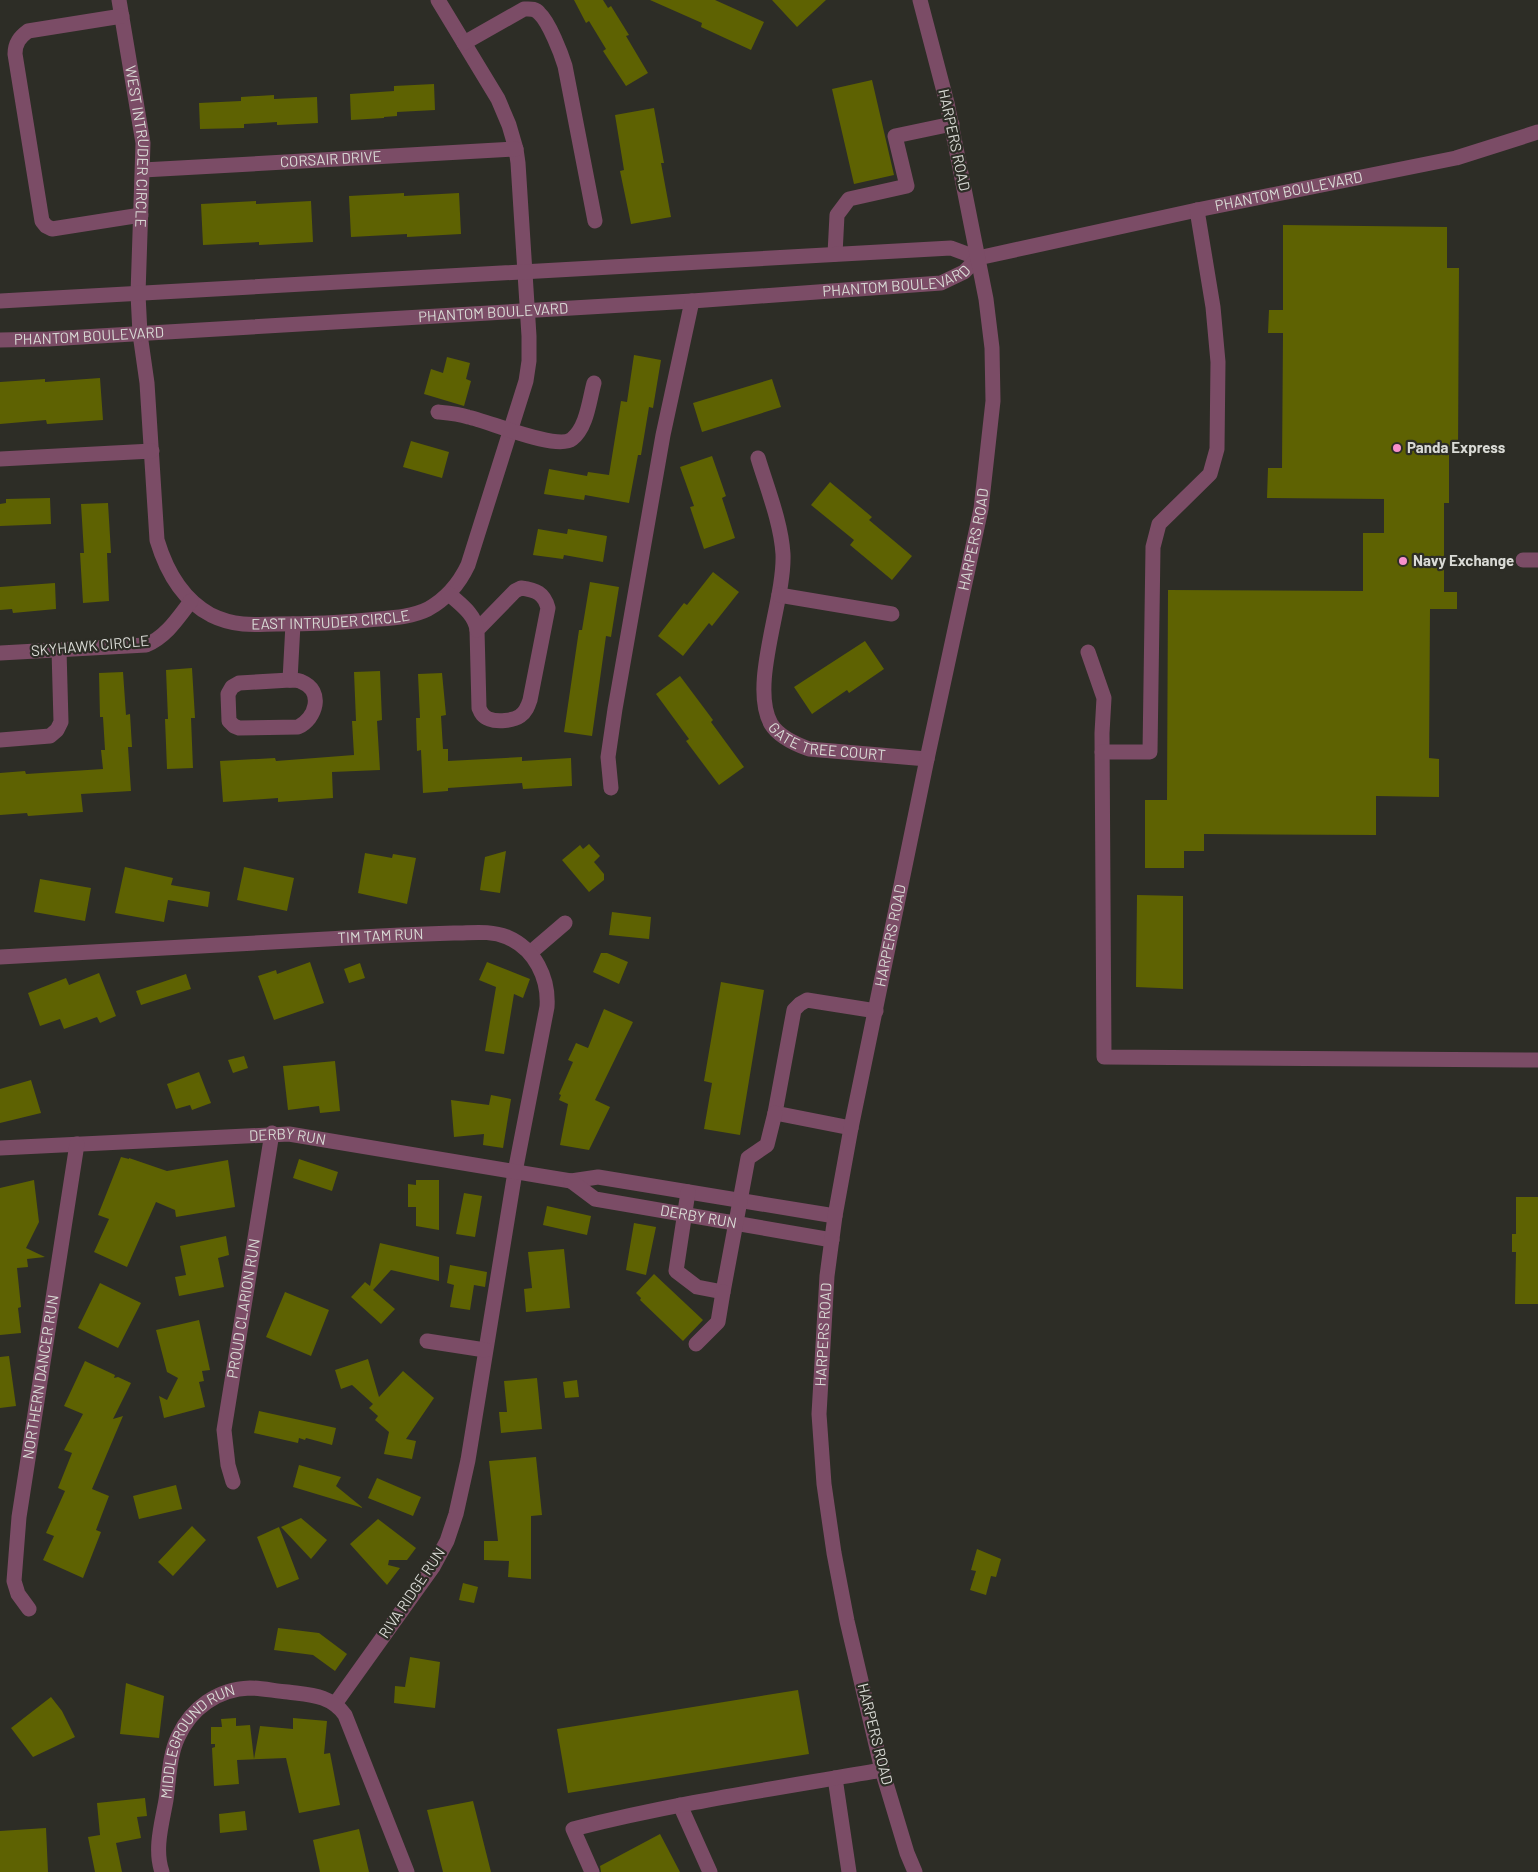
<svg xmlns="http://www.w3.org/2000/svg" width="1538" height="1872" font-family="Barlow,sans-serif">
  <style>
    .building { fill: #5e6202 }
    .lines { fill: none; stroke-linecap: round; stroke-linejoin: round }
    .minor { stroke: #7b4c66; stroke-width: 15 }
    .poi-dot { fill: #f890cc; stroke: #2d2d26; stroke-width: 2 }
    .labels { text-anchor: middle; stroke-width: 4.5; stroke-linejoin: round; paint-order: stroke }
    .street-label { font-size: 15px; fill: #d9dad5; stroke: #2d2d26 }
    .poi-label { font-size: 15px; font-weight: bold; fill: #d9dad5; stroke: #2d2d26; text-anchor: start }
  </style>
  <rect width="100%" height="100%" fill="#2d2d26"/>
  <!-- building -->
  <path class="building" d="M574,0H603L608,8L611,6L629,35L626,36L648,73L626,86L603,51L606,49L589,21L586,23Z
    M650,0H715L764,22L751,50L701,27L702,23Z
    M772,0H826L797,27Z
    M872,80L894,175L854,184L832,89Z
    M434,84L435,110L397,112V116L384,117V118L351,120L350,94L394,91V86Z
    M274,95V99L317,97L318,123L277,125V122L244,124V128L200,129L199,103L241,101V97Z
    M654,108L664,163H661L671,217L631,224L620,171L624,170L615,115Z
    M404,193V196L459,193L461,234L407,237V234L351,237L349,196Z
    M256,201V204L311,201L313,242L259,245V242L203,245L201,204Z
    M1283,225L1447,227V268H1459L1458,452H1449V503H1444V592H1457V609H1430L1429,758L1439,759V797L1376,796V835L1204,834V851H1184V868H1145V800H1167L1168,590L1363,591V533H1384V499L1267,498L1268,468H1282L1283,333H1268L1269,310H1283Z
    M634,355L661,360L653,408L649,407L641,455H638L629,503L585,495L584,500L544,494L549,469L587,476L588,472L609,475L621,401L627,402Z
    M447,357L470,363L466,379L471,381L464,406L424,394L431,369L443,373Z
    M100,378L103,420L47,424L46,420L0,424V382L45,379V382Z
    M772,379L781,407L702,432L693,403Z
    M411,441L449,452L442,478L403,467Z
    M712,456L726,496L722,498L735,538L704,549L690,507L694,506L680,467Z
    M830,482L872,517L869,520L912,556L892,580L850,545L854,540L811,505Z
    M50,498L51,524L0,526V504L6,503V499Z
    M108,503L111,553H107L109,601L83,603L80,553H84L81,504Z
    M538,529L567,534L568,529L607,536L603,562L564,555L563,559L533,555Z
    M713,572L739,592L712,626L709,623L683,656L658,636L684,603L687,605Z
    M590,582L619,587L611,637L606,636L592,736L564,732L579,630H582Z
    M55,583L56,609L13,613L12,609L0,610V587Z
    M865,641L884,669L849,693L847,690L812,714L794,687Z
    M192,668L195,718H191L193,768L167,769L165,719H168L166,670Z
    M380,671L382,720L377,721L380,770L332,772L333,798L278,802V798L223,802L220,761L275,758L276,761L354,755L352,721H356L354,672Z
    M123,672L126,715L130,714L132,747H128L131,791L81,794L83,812L28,816L27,813L0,815V773L25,771L26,774L103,769L101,750H105L103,717H100L99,673Z
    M442,673L446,715L441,716L443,749H448V761L522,757V761L571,758L572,786L523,789L522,783L448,788V791L423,793L421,750L417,751L416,718H420L418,674Z
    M680,676L713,720L711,722L744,767L719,785L686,741L689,739L656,694Z
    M589,844L600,856L594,862L604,874V880L589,892L562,860L580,845L583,849Z
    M506,851L500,893L480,890L485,857Z
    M365,853L392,858L393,854L416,858L407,904L358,893Z
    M125,867L173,878L171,885L210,892L208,907L168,900L164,922L115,913Z
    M244,867L294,878L287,911L237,900Z
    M40,879L91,888L85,921L34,912Z
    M1137,895L1183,896V989L1136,987Z
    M612,912L651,917L649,939L609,935Z
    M601,953H607L628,962L619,984L593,972Z
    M310,962L324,1003L274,1020L258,976L276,970L277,974Z
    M487,962L530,979L523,998L514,994L504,1054L485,1051L496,987L479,980Z
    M360,963L365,978L349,983L344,969Z
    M99,973L116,1016L100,1023L97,1017L64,1029L60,1019L40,1026L28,993L66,978L69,985Z
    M186,974L191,989L141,1005L136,991Z
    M721,982L764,990L740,1135L704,1129L712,1083L704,1081Z
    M604,1009L633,1022L595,1100L610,1107L589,1150L560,1145L568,1104L559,1100L561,1095L559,1094L573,1062L568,1060L576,1043L588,1048Z
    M244,1056L248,1068L233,1073L228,1060Z
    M335,1061L340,1111L320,1113L319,1106L288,1110L283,1066Z
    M199,1072L211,1103L192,1110L190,1105L176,1109L167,1084Z
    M31,1080L41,1113L0,1123V1089Z
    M491,1095L511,1099L503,1148L483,1145L484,1134L454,1137L451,1100L489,1105Z
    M121,1157L129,1159V1158L167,1171L228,1160L235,1207L176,1217L175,1210L156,1202L127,1267L94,1252L109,1219L98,1215Z
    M299,1159L338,1172L332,1191L293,1178Z
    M34,1180L39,1222L26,1248L45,1257L27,1259L28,1267L17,1268L21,1307L18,1308L21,1333L0,1335V1188Z
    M416,1180H439V1230L416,1226V1207H408V1184L416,1185Z
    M464,1193L482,1196L475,1237L456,1234Z
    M1516,1197H1538V1304H1515L1516,1252H1512V1234H1516Z
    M547,1206L591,1216L587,1235L543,1225Z
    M634,1223L656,1227L646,1275L626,1270Z
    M226,1236L229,1255L218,1258L224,1287L179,1296L175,1277L186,1275L180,1246Z
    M380,1243L439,1257V1281L391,1270L373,1290L395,1309L381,1324L351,1297L365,1282L370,1286Z
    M564,1249L570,1308L526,1312L524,1289L532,1288L528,1252Z
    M450,1265L487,1272L485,1287L474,1285L470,1310L450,1307L454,1285L447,1283Z
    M654,1274L703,1320L683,1341L640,1300L641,1298L636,1293Z
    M100,1283L141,1303L118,1348L78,1328Z
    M285,1292L329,1310L311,1356L266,1337Z
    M199,1320L210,1370L202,1371L204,1381L199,1382L205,1407L164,1418L159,1396L167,1400L178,1378L167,1372L156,1330Z
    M9,1356L16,1406L0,1408V1357Z
    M368,1359L379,1397L403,1371L434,1398L406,1439L416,1441L412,1459L384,1454L389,1432L375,1420L378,1416L369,1408L373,1404L352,1385L341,1389L335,1370Z
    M85,1361L115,1375L114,1378L118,1377L131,1383L113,1419L123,1416L92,1489L109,1496L96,1530L101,1532L83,1578L43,1560L54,1536L46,1533L65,1491L58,1488L72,1453L64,1450L83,1414L64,1406Z
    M537,1378L542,1429L501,1433L499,1412H507L504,1381Z
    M577,1380L579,1397L565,1398L563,1382Z
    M259,1411L336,1428L332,1445L306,1438L305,1440L299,1438L298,1443L254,1433Z
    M536,1457L542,1515L531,1516V1579L508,1577L509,1561L484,1560V1541H498L489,1461Z
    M299,1465L341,1477L336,1486L363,1508L293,1487Z
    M377,1478L421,1497L413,1516L368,1498Z
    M176,1485L182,1509L139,1519L133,1496Z
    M301,1518L327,1540L311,1559L281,1527Z
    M378,1519L416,1548L407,1560H389L388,1565L400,1568L387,1585L350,1544Z
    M192,1526L206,1540L173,1576L158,1562Z
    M279,1527L299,1579L277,1588L257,1537Z
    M977,1549L1001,1559L996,1577L991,1576L986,1595L970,1590L976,1571L971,1570Z
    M463,1583L478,1587L474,1603L459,1600Z
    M278,1628L319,1633L347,1654L335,1671L313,1655L274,1650Z
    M410,1657L440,1662L435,1708L394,1703L395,1686L405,1687Z
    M126,1683L164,1696L159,1738L120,1734Z
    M798,1690L809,1754L568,1793L557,1729Z
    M51,1697L62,1711L75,1737L33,1757L11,1728Z
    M236,1718V1726L250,1725L254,1759L260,1726L293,1729V1718L327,1721L324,1754L330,1753L340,1805L299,1813L286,1758L237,1760L239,1784L214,1786L212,1748L215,1747V1744H211V1727H222L221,1719Z
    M145,1798L147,1816L137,1817L141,1838L116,1843L122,1872H95L88,1837L100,1835L97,1803Z
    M473,1801L491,1872H443L427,1810Z
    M245,1811L247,1830L220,1833L219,1814Z
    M46,1828L48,1872H0V1831Z
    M359,1829L369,1872H320L313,1840Z
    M660,1834L680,1872H601L600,1866Z"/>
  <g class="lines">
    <!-- minor -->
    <g class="minor">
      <path id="s1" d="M119,0L143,143L138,294L140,334L147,383L157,540C166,570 181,599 211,615C221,620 232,623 243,624C254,625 266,624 277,624C308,624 338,623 368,620C388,618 410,618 428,609C446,599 459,584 468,565L526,381L529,361V336L518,163L516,149L509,125L498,99L438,0"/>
      <path d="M122,16L28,31C20,37 15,43 15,54L42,221L46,226L52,229L141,215"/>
      <path d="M464,43L524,9C530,9 535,8 539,13C549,22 561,53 565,66L595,221"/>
      <path id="s2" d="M143,170L516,149"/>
      <path d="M835,254L837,215L849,199L907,186L895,136L952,124"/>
      <path id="s3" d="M0,301L951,248L978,258L1197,210L1456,158L1538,132"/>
      <path id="s4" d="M0,340L48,339L692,301L941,283L964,272L978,258"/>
      <path d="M438,412C448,413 459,414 468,417C488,421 557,451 572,439C587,427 589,401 594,383"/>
      <path id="s5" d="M758,458C767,488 781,522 783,554C785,601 749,685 771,724C779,737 795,744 809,749L927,759"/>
      <path d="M0,459L152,451"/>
      <path d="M1523,560H1538"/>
      <path d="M521,588C536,590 544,593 548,608L530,700C528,706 526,712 520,716C513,721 497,722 489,719C483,717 481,713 479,708L477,630L515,591Z"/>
      <path d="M449,594C460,604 475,614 477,630"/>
      <path d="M779,595L892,614"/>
      <path d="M1088,652L1104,698L1102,733L1104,1057L1538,1060"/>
      <path d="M0,653L146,645C166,637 178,618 191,601"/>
      <path d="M290,680C294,680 299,680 302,682C324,691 316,719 298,727L239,728L234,726L229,721L228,694L232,687L239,683Z"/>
      <path d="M290,680L293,624"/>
      <path d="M0,740L50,736L57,730L61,722L59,650"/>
      <path d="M1102,752H1150L1153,547L1159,524L1210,474L1217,449L1218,362L1213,307L1197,210"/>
      <path d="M611,788L608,757L615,709L663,435L692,301"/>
      <path d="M530,953L565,923"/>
      <path id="s6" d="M0,957C121,950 242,943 363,937C394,935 424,934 454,933C472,933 490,930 507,937C535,949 549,978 547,1007L515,1172L468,1460L456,1514L447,1541L433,1567L335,1704"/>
      <path d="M851,1128L775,1113L794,1010L800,1004L807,1000L876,1011"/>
      <path id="s7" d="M0,1148L289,1134L571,1181L598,1177L835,1216"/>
      <path id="s8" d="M571,1181L595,1199L832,1240"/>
      <path d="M688,1192L676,1271L697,1287L723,1292L748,1158L767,1145L775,1113"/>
      <path d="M427,1341L485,1350"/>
      <path d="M696,1344L718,1322L723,1292"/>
      <path id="s9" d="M233,1482L228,1465L224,1430L272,1133"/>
      <path id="s10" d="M29,1609L18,1594L14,1581L19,1517L77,1144"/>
      <path d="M835,1778L849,1872"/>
      <path d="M680,1805L710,1872"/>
      <path id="s11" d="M162,1872C154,1849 162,1823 166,1800C169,1780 169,1756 178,1737C191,1708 218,1689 250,1688C262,1688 275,1691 288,1692C310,1695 331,1695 345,1715L407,1872"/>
      <path d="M592,1872L573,1829C675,1803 779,1788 882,1770"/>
      <path id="s12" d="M915,1872L907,1853L882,1770L847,1621L834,1553L824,1484L819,1414L827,1276L835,1216L851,1128L927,759L981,509L993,401L992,348L986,299L947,103L920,0"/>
    </g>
  </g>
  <!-- markers -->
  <g class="poi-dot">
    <circle cx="1397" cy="448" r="5"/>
    <circle cx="1403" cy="561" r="5"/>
  </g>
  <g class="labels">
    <!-- street labels -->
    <g class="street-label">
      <text transform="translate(954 140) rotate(78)" y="5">HARPERS ROAD</text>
      <text dy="5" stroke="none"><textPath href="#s1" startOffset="148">WEST INTRUDER CIRCLE</textPath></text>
      <text dy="5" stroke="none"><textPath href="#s2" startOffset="188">CORSAIR DRIVE</textPath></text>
      <text dy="5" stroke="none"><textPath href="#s3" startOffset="1299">PHANTOM BOULEVARD</textPath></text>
      <text dy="5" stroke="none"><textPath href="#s4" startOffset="899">PHANTOM BOULEVARD</textPath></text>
      <text dy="5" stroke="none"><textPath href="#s4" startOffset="494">PHANTOM BOULEVARD</textPath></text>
      <text dy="5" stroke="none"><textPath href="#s4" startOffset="89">PHANTOM BOULEVARD</textPath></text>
      <text dy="5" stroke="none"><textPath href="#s12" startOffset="1359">HARPERS ROAD</textPath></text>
      <text dy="5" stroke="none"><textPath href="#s1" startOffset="759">EAST INTRUDER CIRCLE</textPath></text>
      <text transform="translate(90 646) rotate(-5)" y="5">SKYHAWK CIRCLE</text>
      <text dy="5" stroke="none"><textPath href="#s5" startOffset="334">GATE TREE COURT</textPath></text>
      <text dy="5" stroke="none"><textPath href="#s6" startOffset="381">TIM TAM RUN</textPath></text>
      <text dy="5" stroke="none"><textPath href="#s12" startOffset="954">HARPERS ROAD</textPath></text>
      <text dy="5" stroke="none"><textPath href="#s7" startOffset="288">DERBY RUN</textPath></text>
      <text dy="5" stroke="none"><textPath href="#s8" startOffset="135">DERBY RUN</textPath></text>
      <text dy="5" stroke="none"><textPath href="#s9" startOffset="176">PROUD CLARION RUN</textPath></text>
      <text dy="5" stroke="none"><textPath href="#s12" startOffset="549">HARPERS ROAD</textPath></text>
      <text dy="5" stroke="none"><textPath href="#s10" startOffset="238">NORTHERN DANCER RUN</textPath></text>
      <text transform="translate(412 1593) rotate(-56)" y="5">RIVA RIDGE RUN</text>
      <text transform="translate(875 1734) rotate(76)" y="5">HARPERS ROAD</text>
      <text dy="5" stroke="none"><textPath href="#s11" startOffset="144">MIDDLEGROUND RUN</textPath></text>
    </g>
    <!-- poi labels -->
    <g class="poi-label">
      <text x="1407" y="453">Panda Express</text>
      <text x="1413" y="566">Navy Exchange</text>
    </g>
  </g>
</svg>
